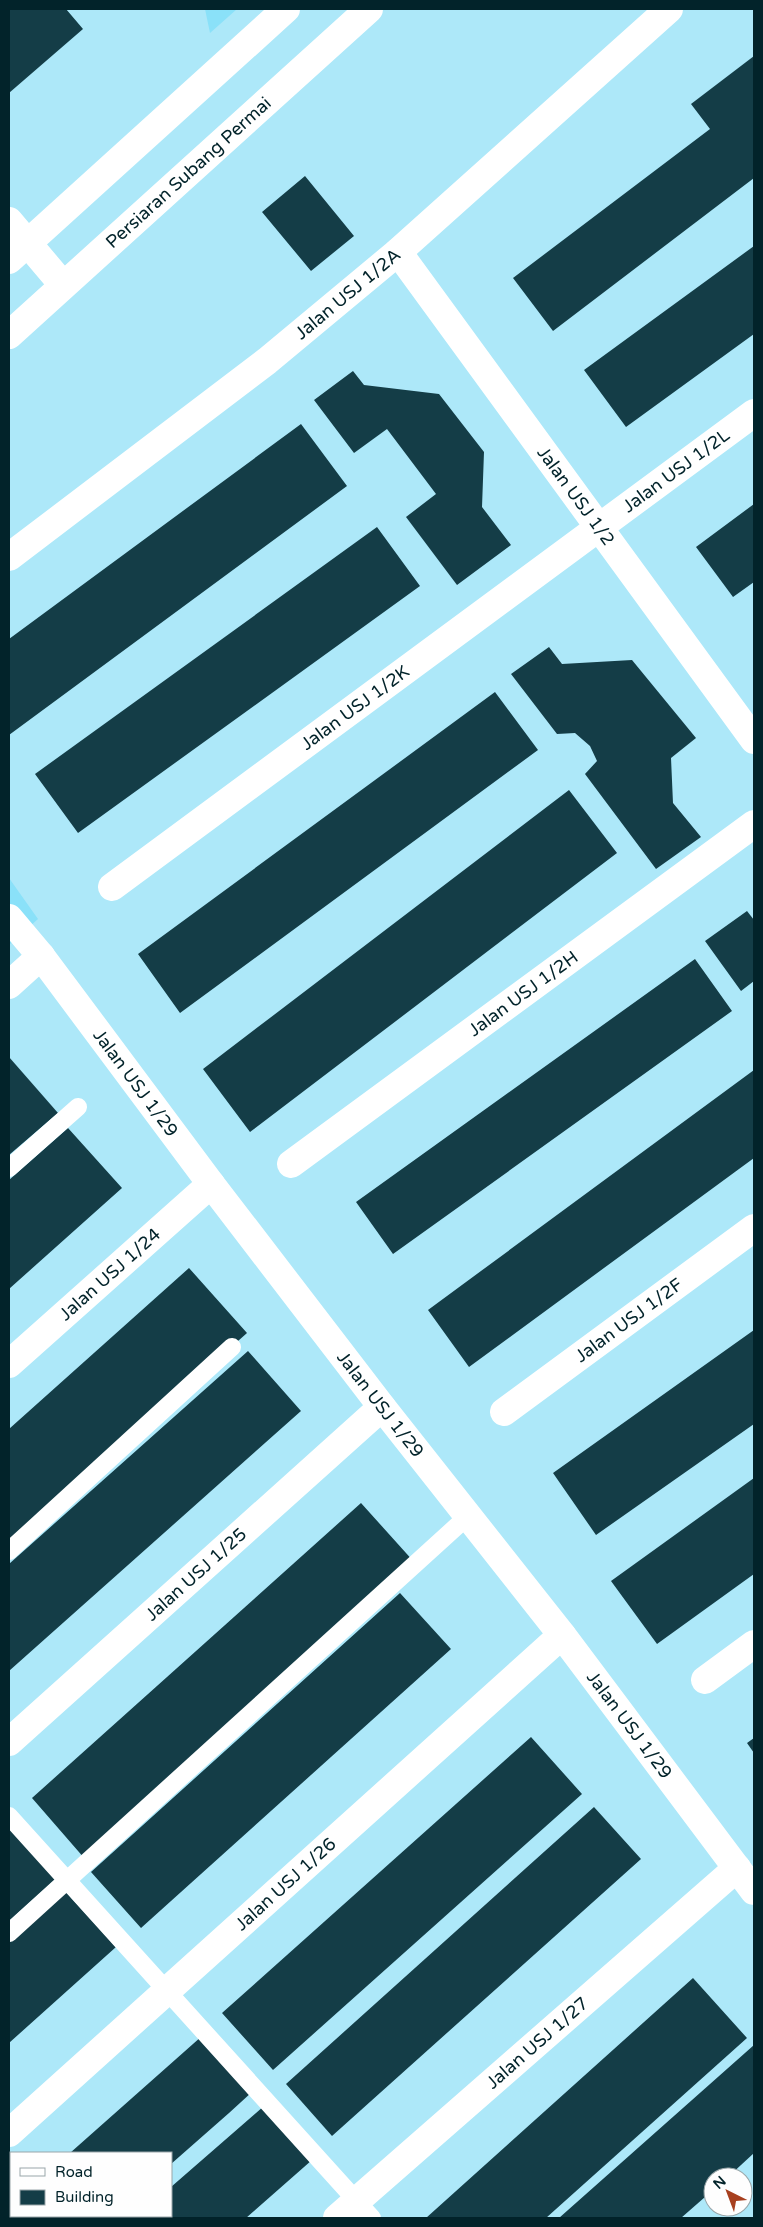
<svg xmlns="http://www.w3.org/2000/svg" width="763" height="2227" font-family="'Varela Round',sans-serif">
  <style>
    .built { fill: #8ae1f9 }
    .building { fill: #143d47 }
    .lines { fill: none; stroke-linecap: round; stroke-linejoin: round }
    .lane { stroke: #fff; stroke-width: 18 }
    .street { stroke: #fff; stroke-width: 28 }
    .secondary { stroke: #fff; stroke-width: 28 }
    .labels { text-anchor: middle; stroke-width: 5; stroke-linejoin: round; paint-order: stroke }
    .street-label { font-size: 18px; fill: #02232a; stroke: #fefefe }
  </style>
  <rect width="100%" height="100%" fill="#ade8f9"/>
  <!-- built -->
  <path class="built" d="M205,9H237L210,33Z
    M9,878L38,919L9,945Z"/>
  <!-- building -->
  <path class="building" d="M9,9H66L83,29L9,93Z
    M754,56V178L553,331L513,278L710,129L691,104Z
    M305,176L354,236L311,271L262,212Z
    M754,246V334L626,427L584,370Z
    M353,371L364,385L439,394L484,452L482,507L511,545L457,585L406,517L436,494L387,429L354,453L314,400Z
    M301,424L347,486L9,735V639Z
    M754,504V582L733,597L696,547Z
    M377,527L420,586L78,833L35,774Z
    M549,647L562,664L632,660L696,738L671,758L673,803L701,837L656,869L585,774L597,761L590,746L575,733L557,734L511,674Z
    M495,692L538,750L180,1013L138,954Z
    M569,790L617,853L250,1132L203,1069Z
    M747,911L754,920V981L741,991L705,941Z
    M695,959L732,1011L393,1254L356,1202Z
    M9,1057L58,1113L9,1155Z
    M754,1070V1158L469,1367L428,1310Z
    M68,1128L122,1188L9,1289V1180Z
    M189,1268L247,1333L9,1545V1429Z
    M754,1330V1424L596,1535L553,1473Z
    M248,1351L301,1411L9,1671V1564Z
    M754,1478V1574L657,1644L611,1581Z
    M361,1503L415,1563L85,1859L32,1798Z
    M400,1593L451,1649L141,1928L91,1872Z
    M531,1737L582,1794L273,2070L222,2013Z
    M754,1738V1753L747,1743Z
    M594,1807L641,1859L332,2136L286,2084Z
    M9,1823L58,1877L9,1921Z
    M66,1892L116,1947L9,2043V1943Z
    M693,1978L747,2038L546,2218H426Z
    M202,2036L252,2092L229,2113L171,2164V2153H70Z
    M754,2045V2153L728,2177H713V2190L681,2218H559Z
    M264,2106L312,2160L246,2218H136L139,2216H171V2187Z
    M11,2205V2216H113L110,2218H9V2208Z"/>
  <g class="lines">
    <!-- lane -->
    <path class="lane" d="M9,1168L78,1107
      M9,1551L232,1347
      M9,1816L372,2218
      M9,1933L468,1516"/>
    <!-- street -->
    <g class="street">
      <path d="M9,221L63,285"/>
      <path id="s1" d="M398,252L754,740"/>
      <path id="s2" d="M9,557L267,361L398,252L669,9"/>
      <path id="s3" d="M112,887L754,413"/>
      <path id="s4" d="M9,918L41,956L211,1184L382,1407L562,1635L754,1891"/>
      <path d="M9,985L41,956"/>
      <path id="s5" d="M291,1164L754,824"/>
      <path id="s6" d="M9,1364L211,1184"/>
      <path id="s7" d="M504,1412L754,1228"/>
      <path d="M705,1680L754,1644"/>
      <path id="s8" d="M9,1742L382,1407"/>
      <path id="s9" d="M9,2133L562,1635"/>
      <path id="s10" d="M337,2218L737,1868"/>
    </g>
    <!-- secondary -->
    <g class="secondary">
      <path d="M9,260L286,9"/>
      <path id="s11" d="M9,335L369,9"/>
    </g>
  </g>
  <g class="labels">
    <!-- street labels -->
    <g class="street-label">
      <text dy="6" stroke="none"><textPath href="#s11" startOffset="242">Persiaran Subang Permai</textPath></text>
      <text dy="6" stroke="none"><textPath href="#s2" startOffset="429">Jalan USJ 1/2A</textPath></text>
      <text dy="6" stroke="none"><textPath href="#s3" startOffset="701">Jalan USJ 1/2L</textPath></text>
      <text dy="6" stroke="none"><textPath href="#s1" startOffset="302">Jalan USJ 1/2</textPath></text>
      <text dy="6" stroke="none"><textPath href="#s3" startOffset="302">Jalan USJ 1/2K</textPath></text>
      <text dy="6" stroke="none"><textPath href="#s5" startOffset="288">Jalan USJ 1/2H</textPath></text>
      <text dy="6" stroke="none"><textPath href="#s4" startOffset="208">Jalan USJ 1/29</textPath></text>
      <text dy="6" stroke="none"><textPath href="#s6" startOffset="135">Jalan USJ 1/24</textPath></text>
      <text dy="6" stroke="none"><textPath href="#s7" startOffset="155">Jalan USJ 1/2F</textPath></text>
      <text dy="6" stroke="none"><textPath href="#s4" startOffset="612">Jalan USJ 1/29</textPath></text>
      <text dy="6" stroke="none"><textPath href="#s8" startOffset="251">Jalan USJ 1/25</textPath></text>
      <text dy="6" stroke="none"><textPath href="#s4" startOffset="1018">Jalan USJ 1/29</textPath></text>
      <text dy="6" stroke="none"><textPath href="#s9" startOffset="372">Jalan USJ 1/26</textPath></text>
      <text dy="6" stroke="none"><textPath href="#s10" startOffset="266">Jalan USJ 1/27</textPath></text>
    </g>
  </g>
  <!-- border -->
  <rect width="763" height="2227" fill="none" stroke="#02232a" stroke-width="20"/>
  <!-- legend -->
  <rect x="10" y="2152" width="162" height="65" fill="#fefefe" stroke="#99a6a9"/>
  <rect x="20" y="2168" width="25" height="8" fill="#ffffff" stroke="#99a6a9"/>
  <text x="55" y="2177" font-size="15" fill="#02232a">Road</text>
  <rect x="20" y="2190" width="25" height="15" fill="#143d47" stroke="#99a6a9"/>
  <text x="55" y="2202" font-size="15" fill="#02232a">Building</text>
  <!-- north arrow -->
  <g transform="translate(728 2192) rotate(318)"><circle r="24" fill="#fefefe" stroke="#99a6a9"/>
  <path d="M0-4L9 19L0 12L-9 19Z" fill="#a7401f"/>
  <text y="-8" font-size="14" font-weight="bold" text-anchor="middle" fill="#02232a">N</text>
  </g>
</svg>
